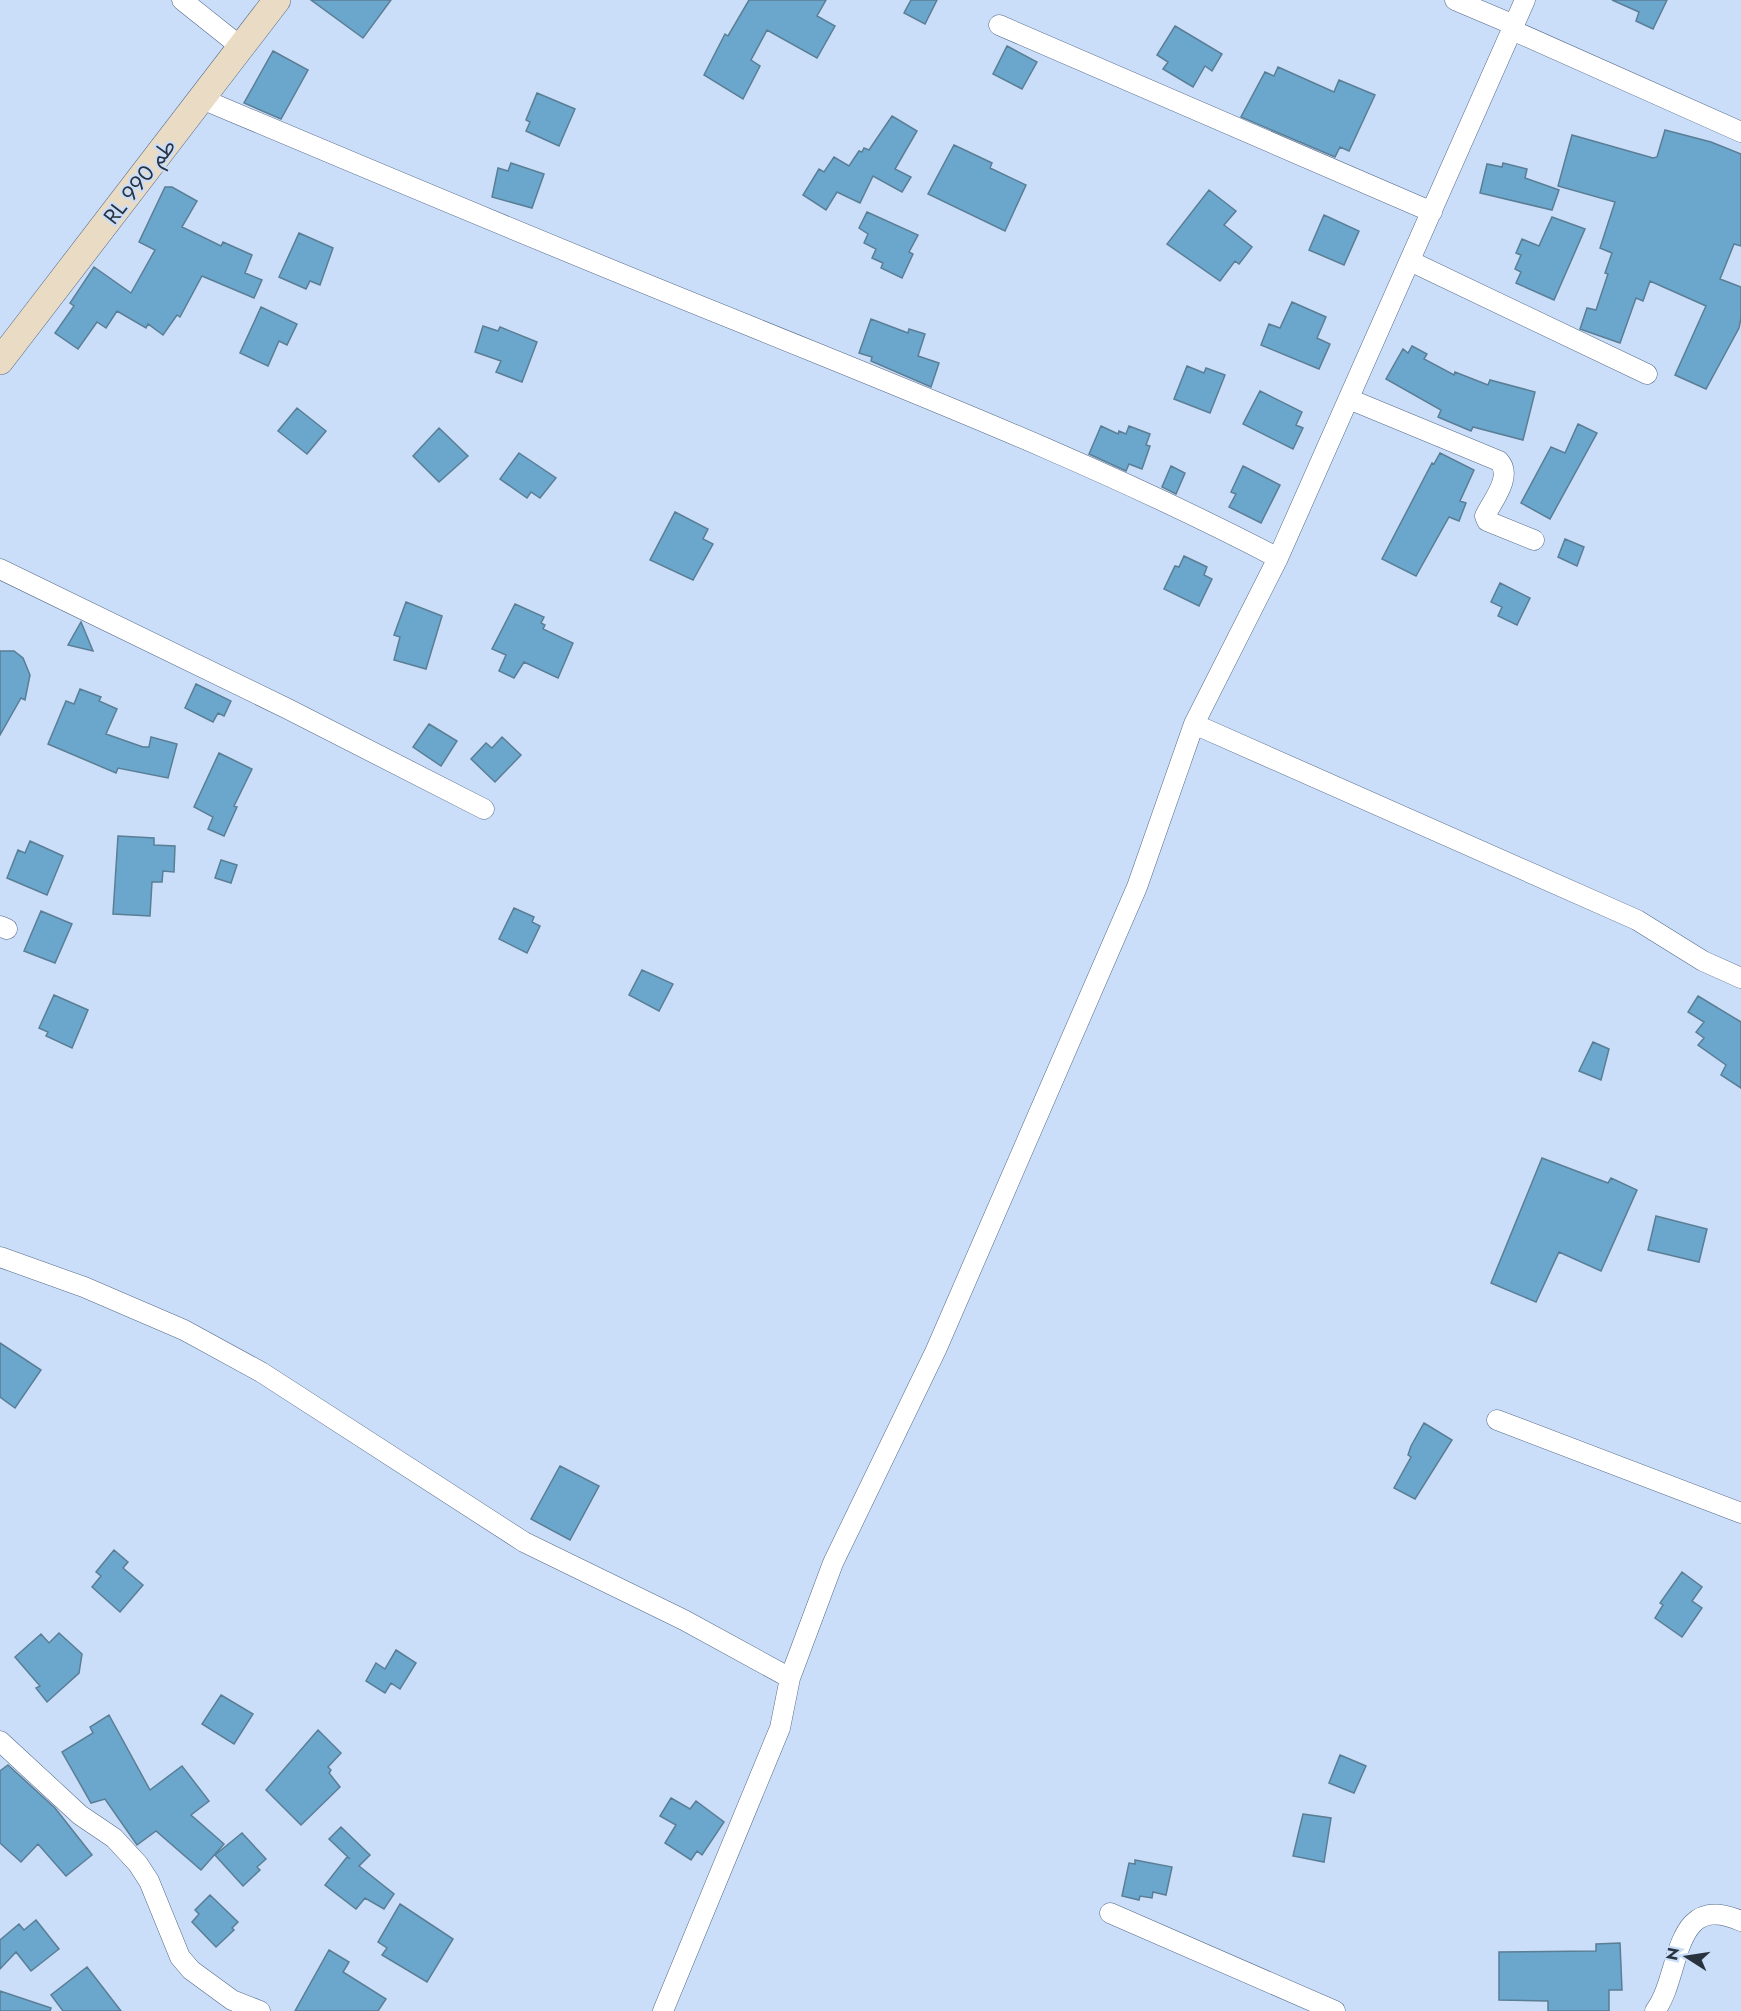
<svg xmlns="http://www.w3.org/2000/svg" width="1741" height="2011" font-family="Jost,'Noto Sans Arabic',sans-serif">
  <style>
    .building { fill: #6ba7cd; stroke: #5a7e95; stroke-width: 1.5 }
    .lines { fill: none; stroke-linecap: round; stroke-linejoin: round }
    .street-casing { stroke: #556a88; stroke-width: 21 }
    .secondary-casing { stroke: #556a88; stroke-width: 28 }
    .street { stroke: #fff; stroke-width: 20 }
    .secondary { stroke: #eadcc4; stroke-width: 27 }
    .labels { text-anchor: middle; stroke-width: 4.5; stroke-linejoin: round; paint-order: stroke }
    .street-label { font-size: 22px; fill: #29323f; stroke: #caddf9 }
  </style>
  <rect width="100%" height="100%" fill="#caddf9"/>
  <!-- building -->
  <path class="building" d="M311,0H391L363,38Z
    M749,0H826L817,16L835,26L817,58L767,30L751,60L760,66L743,99L704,75L725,34L728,36Z
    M911,0H937L925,24L904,13Z
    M1612,0H1667L1653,29L1636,21L1639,12Z
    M1175,26L1222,54L1212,71L1205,66L1193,87L1163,69L1168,62L1157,55Z
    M1007,46L1037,62L1022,89L993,74Z
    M273,51L308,70L281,119L244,103Z
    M1278,67L1334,92L1339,80L1375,95L1349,151L1340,147L1335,157L1241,117L1265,72L1274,76Z
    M537,93L575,109L559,146L526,131L530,122L526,120Z
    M892,116L917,131L895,169L911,177L902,192L873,176L860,203L837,192L826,210L803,195L819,169L824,172L834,157L849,166L859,151L862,152L864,148L869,150Z
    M1665,130L1711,142L1741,154V246L1734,244L1720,279L1741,287V318L1739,328L1706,389L1675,375L1706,306L1650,281L1643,301L1636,298L1620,343L1580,329L1587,308L1596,310L1608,274L1605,273L1612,253L1600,248L1615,202L1558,186L1572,135L1653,158L1657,157Z
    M954,145L992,163L990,168L1026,185L1005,231L928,194Z
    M511,163L544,174L532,208L492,197L498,168L508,171Z
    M1503,163L1527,169L1525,178L1559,190L1552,210L1480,193L1487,164L1502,167Z
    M165,187H172L197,201L182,227L221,246L223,242L252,255L245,273L262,280L254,298L202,276L180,317L177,315L163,335L148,324L146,328L117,311L106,328L97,322L78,349L55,333L74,306L70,303L94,267L131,293L155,250L139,242Z
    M1209,190L1236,211L1224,225L1252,247L1239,264L1235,261L1220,281L1167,244Z
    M867,212L918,235L909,252L913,254L902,278L881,268L883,263L872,258L876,249L864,243L868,234L859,228Z
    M1324,215L1359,231L1344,265L1309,250Z
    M1552,217L1585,229L1554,300L1516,283L1521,272L1515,269L1521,255L1516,253L1522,239L1539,246Z
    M299,233L333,248L320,285L310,281L306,289L279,277Z
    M1292,302L1326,317L1317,338L1330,344L1319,369L1261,345L1269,324L1280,328Z
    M261,307L297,324L287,345L279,341L268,366L240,353Z
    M871,319L908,333L909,329L925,334L918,356L939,363L931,387L871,361L872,357L859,353Z
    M483,326L498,331L500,327L537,342L522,382L496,372L501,361L475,352Z
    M1412,346L1427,354L1424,359L1454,375L1455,372L1488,385L1490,380L1535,392L1523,440L1473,427L1471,431L1438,417L1441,410L1386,379L1403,349L1408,353Z
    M1187,366L1204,373L1206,368L1225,375L1210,413L1174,399Z
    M1260,391L1302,412L1296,425L1303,428L1293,449L1243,424Z
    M297,408L326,431L307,454L278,431Z
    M1578,424L1597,433L1550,519L1521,503L1551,447L1565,453Z
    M1101,426L1118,434L1119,431L1126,434L1129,426L1150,434L1146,445L1150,446L1142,469L1129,464L1126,471L1089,454Z
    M439,428L468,456L439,482L413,456Z
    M519,453L556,478L540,498L531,492L527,498L500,479Z
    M1440,453L1474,470L1460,501L1466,503L1459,521L1449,517L1416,576L1382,559L1432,463L1434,464Z
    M1171,466L1185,473L1176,494L1162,487Z
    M1243,466L1280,485L1261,523L1229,507L1236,494L1231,492Z
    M675,512L708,529L703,539L713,544L693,580L650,560Z
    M1565,539L1584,547L1577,566L1558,557Z
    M1184,556L1207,567L1204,575L1212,579L1199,606L1164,589L1175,566L1179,567Z
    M1500,583L1530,598L1517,625L1498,616L1502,607L1491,602Z
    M406,602L442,616L426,669L394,660L400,637L394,635Z
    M515,604L544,617L541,623L545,625L543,629L573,643L558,678L524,662L514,678L499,671L506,655L492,649Z
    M81,622L93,651L68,645Z
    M0,651H14L23,658L30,675L25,700L21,698L0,735Z
    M196,684L231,701L224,716L218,713L213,722L185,708Z
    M80,689L101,697L99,701L117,709L106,734L143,747H149L151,737L177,744L168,778L118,768L116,773L48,744L66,701L74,704Z
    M429,724L457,741L441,766L413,747Z
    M502,737L521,755L495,782L471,759L486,743L492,748Z
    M219,753L252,769L234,806L237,807L224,836L208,829L213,817L194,807Z
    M118,836L154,838V845L175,846L174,872L163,871L162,882H152L150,916L113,914Z
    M30,841L63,856L47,895L7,878L18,850L25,853Z
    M221,860L237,865L231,883L215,878Z
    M514,908L534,917L532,922L540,926L527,953L499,939Z
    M41,911L72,924L55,963L24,951Z
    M642,970L673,984L659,1011L629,995Z
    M54,995L88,1010L72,1048L46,1036L48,1032L39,1028Z
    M1698,996L1741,1022V1088L1721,1075L1726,1065L1698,1045L1704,1038L1696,1032L1704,1022L1688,1012Z
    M1593,1042L1609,1049L1601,1080L1579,1071Z
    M1542,1158L1608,1183L1611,1178L1637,1190L1601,1271L1559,1252L1536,1302L1491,1283Z
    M1656,1216L1707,1229L1699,1262L1648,1250Z
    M0,1343L41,1370L15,1408L0,1397Z
    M1424,1423L1452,1440L1415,1499L1394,1488L1411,1457L1408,1455L1411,1446Z
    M560,1466L599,1486L570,1540L531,1519Z
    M114,1550L128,1562L123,1568L143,1585L120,1612L92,1587L101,1576L96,1572Z
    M1682,1572L1702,1587L1692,1601L1702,1608L1682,1637L1655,1618L1663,1605L1660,1603Z
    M59,1633L82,1654L79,1673L47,1702L36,1688L40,1686L15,1657L41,1634L49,1643Z
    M396,1650L416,1663L400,1689L391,1683L385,1693L366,1681L376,1663L385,1669Z
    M221,1695L253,1714L234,1744L202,1724Z
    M109,1715L150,1790L182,1766L209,1801L191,1815L224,1844L201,1870L156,1831L137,1845L105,1799L91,1803L62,1752L93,1733L90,1727Z
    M318,1730L341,1753L328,1767L331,1770L329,1773L340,1787L301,1825L266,1790Z
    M1340,1755L1366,1766L1354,1793L1329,1783Z
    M8,1765L55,1808L92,1855L66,1876L38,1844L21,1862L0,1843V1771Z
    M671,1798L690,1809L696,1801L724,1822L702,1855L697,1851L691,1860L665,1843L676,1825L660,1816Z
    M1303,1814L1331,1818L1324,1862L1293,1856Z
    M341,1827L370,1855L359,1866L394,1894L384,1909L365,1898L356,1909L325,1885L347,1857L350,1859L329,1839Z
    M242,1833L266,1859L257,1867L260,1870L243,1886L215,1855Z
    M1135,1860L1172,1867L1166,1895L1153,1892L1152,1898L1140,1896L1139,1900L1122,1896L1129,1863L1135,1864Z
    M210,1895L238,1922L232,1928L234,1930L216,1947L192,1922L199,1914L195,1910Z
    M400,1904L453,1939L427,1982L382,1955L387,1948L378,1942Z
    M36,1920L59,1949L31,1971L16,1952L0,1969V1940L19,1924L24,1930Z
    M1620,1943L1622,1990H1609V2011H1548V2001L1499,2000V1952L1596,1951V1944Z
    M329,1950L349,1962L343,1972L386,1999L378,2011H295Z
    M87,1967L121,2011H63L51,1995Z
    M0,1991L51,2008L50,2011H0Z"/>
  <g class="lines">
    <defs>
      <path id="street" d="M182,0L241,47
        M1455,0L1514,25
        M999,25L1432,212
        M1512,30L1741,132
        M202,99C382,175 563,251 745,324C924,397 1106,468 1278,558
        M1410,261L1647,374
        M1349,399L1499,461C1513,476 1493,500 1485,516L1487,521L1534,540
        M0,569L288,709L484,809
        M1194,724L1637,920L1703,961L1741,978
        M0,926L7,929
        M0,1257L84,1287L184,1330L261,1372L524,1542L684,1620L790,1678
        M1497,1420L1741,1513
        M0,1741L80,1815L114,1838L138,1864L149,1881L180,1957L191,1970L232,2000L260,2011
        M1110,1913L1335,2011
        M663,2011L780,1728L790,1678L833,1563L936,1350L1137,887L1194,724L1278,558L1525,0
        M1655,2011C1682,1976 1671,1890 1741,1921"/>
      <path id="secondary" d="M0,361L277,0"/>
    </defs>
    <!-- street casing -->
    <use href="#street" class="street-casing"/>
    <!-- secondary casing -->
    <use href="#secondary" class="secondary-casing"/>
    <!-- street -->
    <use href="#street" class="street"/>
    <!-- secondary -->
    <use href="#secondary" class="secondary"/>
  </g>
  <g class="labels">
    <!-- street labels -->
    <g class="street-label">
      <text transform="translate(139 181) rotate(-52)" y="8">RL طم 990</text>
    </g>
  </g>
  <!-- north arrow -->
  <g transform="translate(1687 1957) rotate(282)" stroke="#caddf9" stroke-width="4.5" paint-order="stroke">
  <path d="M0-4.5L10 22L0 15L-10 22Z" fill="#29323f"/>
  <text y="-9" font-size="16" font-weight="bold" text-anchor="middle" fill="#29323f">N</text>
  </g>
</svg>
